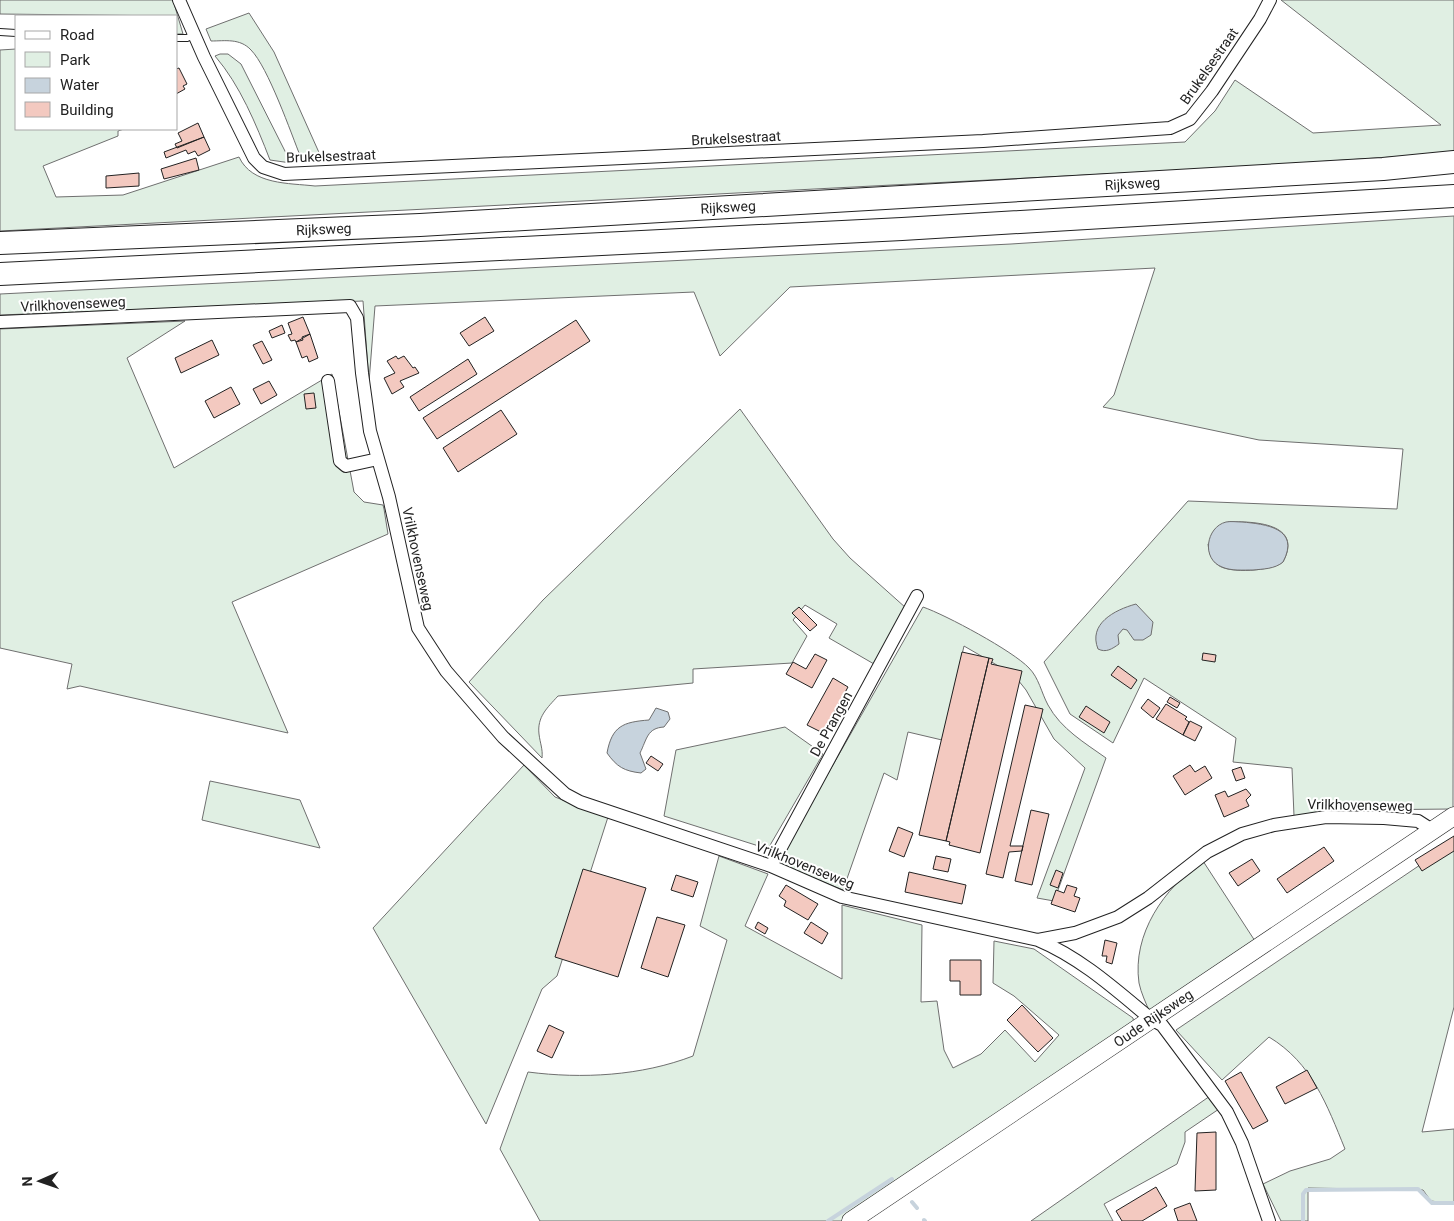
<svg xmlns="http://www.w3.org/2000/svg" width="1454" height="1221" font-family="Roboto,sans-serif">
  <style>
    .green { fill: #e0efe3; stroke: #6f6f6f; fill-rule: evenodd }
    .water { fill: #c7d3dd; stroke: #6f6f6f }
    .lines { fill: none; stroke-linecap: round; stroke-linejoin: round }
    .stream { stroke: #c7d3dd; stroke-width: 4 }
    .building { fill: #f3c9c0; stroke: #222 }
    .lane-casing { stroke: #222; stroke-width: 8 }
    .street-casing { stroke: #222; stroke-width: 14 }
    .secondary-casing { stroke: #222; stroke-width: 19 }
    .highway-casing { stroke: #222; stroke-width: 24 }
    .lane { stroke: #fff; stroke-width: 6 }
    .street { stroke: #fff; stroke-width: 12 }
    .secondary { stroke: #fff; stroke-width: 18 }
    .highway { stroke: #fff; stroke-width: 22 }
    .labels { text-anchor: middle; stroke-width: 4; stroke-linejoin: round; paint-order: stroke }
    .street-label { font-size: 14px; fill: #222; stroke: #fff }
  </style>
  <rect width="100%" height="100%" fill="#fff"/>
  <!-- green -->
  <path class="green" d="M0,0H173L183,34H176V16L0,14Z
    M1281,0H1454V153L1222,168L0,231V50L16,49V129H124L118,131V136L43,166L56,197L123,195L239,157C252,185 289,183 315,186L1185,142L1215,111L1235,80L1313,133L1441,125Z
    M249,13L274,52L321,157L301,158C291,133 268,67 251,50C240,38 225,41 211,41L206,29Z
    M220,54H228L241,64L291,163L270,160C256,124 240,85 215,56Z
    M1454,216L1453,809L1347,810L1294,816L1292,768L1233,762L1236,738L1144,678L1113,743L1070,714L1044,662L1188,501L1397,509L1403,449L1259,440L1103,407L1114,395L1155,268L790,287L720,356L694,292L375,306L369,382L363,301L0,315V294L1011,244ZM1228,522C1253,521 1304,523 1283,562C1272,571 1229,574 1218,565C1211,560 1209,552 1208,544Z
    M185,321L127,358L174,468L332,374L354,492L364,502L383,505L384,509L388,534L232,602L288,733L80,686L67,689L72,664L0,648V329Z
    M740,409L833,539L850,558L906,608L874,664L829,638L837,624L805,605L793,620L807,636L792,663L693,669V683L558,696C547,708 537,717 539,734C540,743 543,749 542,758L469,682L543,600Z
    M923,607C946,615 1013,651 1029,668C1039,678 1041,692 1048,705C1061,729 1085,743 1106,758L1054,901L1037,898L1085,768L1054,739L1026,690L1014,675L964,646L942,740L908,732L897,780L884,773L843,890L777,863Z
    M785,727L823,754L769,847L765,848L664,816L676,750Z
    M524,765L555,797L608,817L557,976L542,989L486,1124L373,928Z
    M210,781L300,800L320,848L202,820Z
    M1454,842V1007L1422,1132L1454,1129V1204L1431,1201L1423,1190L1308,1188V1221H1281L1263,1184L1290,1171L1330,1159L1345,1149C1327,1105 1312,1063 1269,1037L1222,1080L1176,1030Z
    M719,856L768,874L745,926L842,979V905L922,925L921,1002L937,1001L944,1050L953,1068L981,1054L1005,1030L1035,1062L1059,1035L1014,996L993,983L994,941L1034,949L1133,1018L1134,1024L843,1221H540L500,1149L528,1072C582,1079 641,1076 693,1056L727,940L700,926Z
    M1203,861L1255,941L1150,1013C1146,1003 1141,993 1139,983C1132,934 1164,888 1203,861Z
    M1210,1096L1219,1109L1185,1132V1142L1177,1164L1104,1204L1113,1221H1031Z"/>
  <!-- water -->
  <path class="water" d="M1242,522C1265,524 1301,528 1283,562C1275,569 1263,569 1253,570C1243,570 1231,571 1222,567C1201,559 1206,527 1226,522C1231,521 1237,522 1242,522Z
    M1136,604L1153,622L1151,635L1143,640H1134L1127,630L1123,629L1118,635L1119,644C1112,649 1106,653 1098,649C1088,624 1114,610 1136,604Z
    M656,708L668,712L670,719L664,727C647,728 647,739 640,753L646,769L641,773C624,771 617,767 607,753C612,726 623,722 649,720Z"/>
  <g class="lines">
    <!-- stream -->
    <path class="stream" d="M912,1202L917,1208
      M924,1220L925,1221
      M828,1221L892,1179
      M1303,1221V1194L1306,1190L1418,1189L1432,1203H1454"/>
  </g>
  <!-- building -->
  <path class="building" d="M179,68L187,84L183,86L185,89L176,94V69Z
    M198,123L204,137L177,148L175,144L182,141L178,133Z
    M204,137L210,150L198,156L195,151L188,154L186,150L166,158L164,152Z
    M196,158L199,170L164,179L161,169Z
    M139,173V186L106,188V176Z
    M303,317L310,334L302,337L303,340L296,342L295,340L291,341L288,335L292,334L288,323Z
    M485,317L494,331L469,346L460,333Z
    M576,320L590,341L437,439L423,418Z
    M282,325L285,333L272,338L269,331Z
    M310,334L318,358L309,362L307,356L302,358L296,342Z
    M212,340L219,355L181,373L175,358Z
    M262,341L272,360L263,364L253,345Z
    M396,356L398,359L404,356L413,368L415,367L419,373L400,381L404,387L392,394L384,378L395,373L387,361Z
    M468,359L477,374L419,411L410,397Z
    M269,381L277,395L261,404L253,389Z
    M231,387L240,404L214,418L205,401Z
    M314,393L316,408L306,409L304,394Z
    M501,410L517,434L458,472L443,448Z
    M799,607L817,625L810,631L792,613Z
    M962,652L989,658L946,841L919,835Z
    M1203,653L1216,655L1215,662L1202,660Z
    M815,654L827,660L812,688L786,674L793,662L806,669Z
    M989,658L993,659L991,664L1022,671L980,853L949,845L950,842L946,841Z
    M1118,666L1137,680L1131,689L1111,675Z
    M833,678L848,687L823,733L807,725Z
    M1170,697L1180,703L1177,708L1167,702Z
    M1148,699L1160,708L1153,718L1141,708Z
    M1166,704L1187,717L1185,719L1189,722L1183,735L1156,719Z
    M1025,705L1043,709L1010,846H1023L1022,851L1009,852L1003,878L986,874Z
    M1086,706L1110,722L1104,733L1079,717Z
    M1190,721L1202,727L1195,741L1183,735Z
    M651,756L663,764L658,771L646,763Z
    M1190,765L1195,772L1205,766L1212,778L1185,795L1173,776Z
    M1241,767L1245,778L1236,781L1232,770Z
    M1246,789L1251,795L1246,800L1249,806L1224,817L1215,795L1225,791L1228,797Z
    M1031,810L1049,814L1032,885L1015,881Z
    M898,827L913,833L904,857L889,851Z
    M1454,836V851L1422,871L1415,860Z
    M1324,847L1334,861L1287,893L1277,879Z
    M936,856L951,859L948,872L933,869Z
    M1252,859L1260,871L1238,886L1229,873Z
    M583,869L646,888L618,977L555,957Z
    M1056,870L1063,873L1058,888L1050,885Z
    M909,872L966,885L962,904L905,892Z
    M676,875L698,882L693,897L671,890Z
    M786,885L818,904L808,920L784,906L786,901L779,896Z
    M1067,885L1077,888L1074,896L1080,898L1075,912L1051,904L1056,890L1064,893Z
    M657,917L685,925L668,977L641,968Z
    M758,922L768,928L765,934L755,928Z
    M811,922L828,933L822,944L804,933Z
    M1105,940L1117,943L1112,964L1106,962L1107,956H1102Z
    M950,960H981V995H960V981H950Z
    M1022,1005L1053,1038L1038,1052L1007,1020Z
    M549,1025L564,1032L552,1058L537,1051Z
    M1307,1070L1317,1088L1285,1104L1276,1087Z
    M1241,1072L1268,1121L1253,1129L1225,1081Z
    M1216,1132V1190L1195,1191L1197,1133Z
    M1156,1187L1167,1206L1142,1221H1122L1116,1211Z
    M1190,1203L1197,1221H1178L1174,1209Z"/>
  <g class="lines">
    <defs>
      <path id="lane" d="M0,32L16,33
        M176,38H187L194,35"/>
      <path id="street" d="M179,0L204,57L254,158L263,167L284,174L983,141L1170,128L1190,119L1212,91L1260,19L1270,0
        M0,322L350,306L357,318L362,373L370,431L389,497L418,628L446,671L503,737L565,794L580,802L771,866L842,897L1038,940L1075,933L1118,917L1148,898L1207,852L1242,834L1274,825L1326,817L1384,818L1418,821L1432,830
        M328,381L340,461L346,466L378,459
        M771,866L917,596
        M1038,940C1081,958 1116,990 1151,1019L1162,1025L1227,1112L1242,1143L1269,1221"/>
      <g id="secondary">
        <path id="s1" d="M851,1221L1454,816"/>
      </g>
      <g id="highway">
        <path id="s2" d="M0,243L420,225L1383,169L1454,162"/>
        <path d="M0,274L902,229L1454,196"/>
      </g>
    </defs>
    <!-- lane casing -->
    <use href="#lane" class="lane-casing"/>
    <!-- street casing -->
    <use href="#street" class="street-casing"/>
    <!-- secondary casing -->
    <use href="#secondary" class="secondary-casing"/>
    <!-- highway casing -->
    <use href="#highway" class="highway-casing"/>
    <!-- lane -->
    <use href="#lane" class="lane"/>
    <!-- street -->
    <use href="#street" class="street"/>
    <!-- secondary -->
    <use href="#secondary" class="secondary"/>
    <!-- highway -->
    <use href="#highway" class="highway"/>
  </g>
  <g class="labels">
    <!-- street labels -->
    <g class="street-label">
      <text transform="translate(1209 66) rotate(-55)" y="5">Brukelsestraat</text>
      <text transform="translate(736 138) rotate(-3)" y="5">Brukelsestraat</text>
      <text transform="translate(331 156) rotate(-2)" y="5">Brukelsestraat</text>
      <text dy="5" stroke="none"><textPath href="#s2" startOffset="1134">Rijksweg</textPath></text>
      <text dy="5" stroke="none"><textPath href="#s2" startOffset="729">Rijksweg</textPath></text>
      <text dy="5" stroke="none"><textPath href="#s2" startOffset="324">Rijksweg</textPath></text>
      <text transform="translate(73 304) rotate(-3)" y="5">Vrilkhovenseweg</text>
      <text transform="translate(418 559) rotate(78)" y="5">Vrilkhovenseweg</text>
      <text transform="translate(831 724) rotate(-61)" y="5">De Prangen</text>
      <text transform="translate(1360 805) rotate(1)" y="5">Vrilkhovenseweg</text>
      <text transform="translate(805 865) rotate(22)" y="5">Vrilkhovenseweg</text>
      <text dy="5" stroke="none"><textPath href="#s1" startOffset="364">Oude Rijksweg</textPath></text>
    </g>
  </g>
  <!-- legend -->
  <rect x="15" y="15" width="162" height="115" fill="#ffffff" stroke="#a7a7a7"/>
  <rect x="25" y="31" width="25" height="8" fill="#ffffff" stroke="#a7a7a7"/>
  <text x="60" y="40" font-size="15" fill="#222222">Road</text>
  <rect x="25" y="52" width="25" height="15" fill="#e0efe3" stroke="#a7a7a7"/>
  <text x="60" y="65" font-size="15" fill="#222222">Park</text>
  <rect x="25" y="78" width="25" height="15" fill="#c7d3dd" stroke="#a7a7a7"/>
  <text x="60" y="90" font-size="15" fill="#222222">Water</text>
  <rect x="25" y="102" width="25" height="15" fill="#f3c9c0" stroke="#a7a7a7"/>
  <text x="60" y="115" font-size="15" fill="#222222">Building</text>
  <!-- north arrow -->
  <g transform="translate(40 1181) rotate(268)" stroke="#ffffff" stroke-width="4" paint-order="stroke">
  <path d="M0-4L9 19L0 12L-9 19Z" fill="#222222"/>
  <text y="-8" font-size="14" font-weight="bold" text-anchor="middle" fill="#222222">N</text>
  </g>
</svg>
